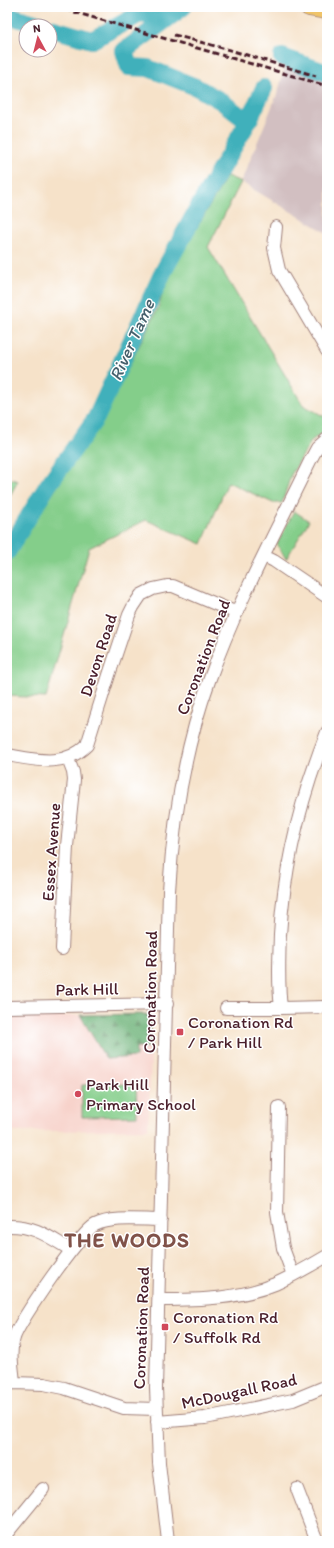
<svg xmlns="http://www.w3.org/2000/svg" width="334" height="1548" font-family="Itim,sans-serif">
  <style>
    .built { fill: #f7d1c9 }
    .industrial { fill: #d2bfc1 }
    .grass { fill: #84ce8a; stroke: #67765a }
    .forest { fill: url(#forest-firs); stroke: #5a6850 }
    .park { fill: url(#park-dots); stroke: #67765a }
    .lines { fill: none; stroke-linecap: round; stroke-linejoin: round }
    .river { stroke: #41b0bb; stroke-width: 18 }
    .minor-casing { stroke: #a0807a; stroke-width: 14 }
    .highway-casing { stroke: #a0807a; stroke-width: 20 }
    .minor { stroke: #fff; stroke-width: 12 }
    .highway { stroke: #f0c469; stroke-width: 18 }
    .rail { stroke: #4a1f2b; stroke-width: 3; stroke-dasharray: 6 3; stroke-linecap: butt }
    .poi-dot { fill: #d1495b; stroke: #fff; stroke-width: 1.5 }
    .labels { text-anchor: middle; stroke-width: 3; stroke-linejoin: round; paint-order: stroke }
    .street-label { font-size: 17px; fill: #4a1f2b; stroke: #fff }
    .poi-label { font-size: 17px; fill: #4a1f2b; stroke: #fff; text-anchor: start }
    .water-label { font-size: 18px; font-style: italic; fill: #46606c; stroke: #fff }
    .district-label { font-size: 21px; font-weight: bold; letter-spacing: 1px; fill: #805249; stroke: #fff }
  </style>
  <defs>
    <pattern id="forest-firs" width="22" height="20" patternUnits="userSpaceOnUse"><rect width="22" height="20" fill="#6bb176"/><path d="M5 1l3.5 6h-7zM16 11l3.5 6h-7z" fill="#5a8f61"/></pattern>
    <pattern id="park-dots" width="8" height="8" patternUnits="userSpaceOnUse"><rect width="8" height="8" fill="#84ce8a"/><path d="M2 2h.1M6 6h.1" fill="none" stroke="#74b077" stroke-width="1.8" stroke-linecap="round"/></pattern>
  </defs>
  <rect width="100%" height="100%" fill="#fff"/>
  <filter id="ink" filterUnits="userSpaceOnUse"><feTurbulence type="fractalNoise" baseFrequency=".025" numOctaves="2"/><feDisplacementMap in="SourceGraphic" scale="8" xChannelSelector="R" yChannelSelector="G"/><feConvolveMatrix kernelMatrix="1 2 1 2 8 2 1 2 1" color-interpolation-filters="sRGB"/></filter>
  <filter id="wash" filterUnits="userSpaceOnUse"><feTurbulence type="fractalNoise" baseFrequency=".012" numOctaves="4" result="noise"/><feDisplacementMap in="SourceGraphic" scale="16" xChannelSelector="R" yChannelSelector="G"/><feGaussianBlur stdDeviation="0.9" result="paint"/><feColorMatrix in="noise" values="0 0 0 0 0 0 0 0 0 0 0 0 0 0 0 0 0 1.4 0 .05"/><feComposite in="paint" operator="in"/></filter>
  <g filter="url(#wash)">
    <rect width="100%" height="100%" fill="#f6e2c9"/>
    <!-- built -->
    <path class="built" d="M147,1014L151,1019V1058L148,1129L8,1132V1165H7V1017Z"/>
    <!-- industrial -->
    <path class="industrial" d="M286,64L327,77V233L241,182L278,92Z"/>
    <!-- grass -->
    <path class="grass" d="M227,176L241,182L208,247L303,405L327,418V430L312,440L291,475L282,503H273L228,482L202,544L146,520L89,548L46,698L7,696V564L107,410L159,306L165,282Z
      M294,511L309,521L286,559L277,544Z
      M136,1084L137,1116L82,1117V1085Z"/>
    <!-- forest -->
    <path class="forest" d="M147,1014L151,1019V1047H136V1057L106,1059L80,1015Z"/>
    <!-- park -->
    <path class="park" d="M7,478L18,481L7,501Z"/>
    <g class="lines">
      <!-- river -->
      <path class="river" d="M183,7L124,51L129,67L148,68L196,87L221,101L248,122
        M7,15L45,26
        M50,28L92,40L138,15L179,10
        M282,57L327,73
        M7,552L48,485L96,418L163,272L198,208L248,122L264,88"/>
    </g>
  </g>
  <g filter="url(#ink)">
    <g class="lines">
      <defs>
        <path id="minor" d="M276,227L274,248L279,270L327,351
          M264,556L274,561L327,597
          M327,732C301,797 284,865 280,935C279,960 278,983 281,1008L327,1007
          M7,755C36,760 64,768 87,745L109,675L129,615L133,607L141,595L153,589L167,586H173L237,613
          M62,949L67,846L74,780L73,772L68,759
          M7,1007L167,1004
          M226,1008H281
          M279,1107L277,1212L283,1248L293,1275
          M7,1226C35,1225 49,1237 71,1250
          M160,1300C199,1300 239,1299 275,1284C293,1276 310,1266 327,1256
          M14,1383C13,1369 9,1352 14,1338C19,1321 81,1232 95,1225C112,1216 142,1220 161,1220
          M7,1385L14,1383L44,1384L64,1388L124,1408L156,1409
          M157,1422L205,1418L293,1400L327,1386
          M297,1489L317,1541
          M7,1533L43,1489
          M168,1541L159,1463L156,1388L169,891C173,821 185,747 209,681C236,605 275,533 310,461L317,448L327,439"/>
        <path id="highway" d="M309,7L327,10"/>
      </defs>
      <!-- minor casing -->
      <use href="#minor" class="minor-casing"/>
      <!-- highway casing -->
      <use href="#highway" class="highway-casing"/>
      <!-- minor -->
      <use href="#minor" class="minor"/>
      <!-- highway -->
      <use href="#highway" class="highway"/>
      <!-- rail -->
      <path class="rail" d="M57,7L327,86
        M174,35L230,50L316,76"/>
    </g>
  </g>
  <!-- markers -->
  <g class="poi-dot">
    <rect x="176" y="1028" width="8" height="8" rx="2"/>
    <circle cx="78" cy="1094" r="4"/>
    <rect x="161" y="1323" width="8" height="8" rx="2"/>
  </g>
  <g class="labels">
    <!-- street labels -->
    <g class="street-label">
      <text transform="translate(98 655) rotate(-72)" y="6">Devon Road</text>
      <text transform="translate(203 657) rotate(-69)" y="6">Coronation Road</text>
      <text transform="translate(51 852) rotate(-86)" y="6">Essex Avenue</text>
      <text transform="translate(87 989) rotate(-1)" y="6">Park Hill</text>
      <text transform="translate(150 992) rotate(-89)" y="6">Coronation Road</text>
      <text transform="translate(141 1328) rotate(-88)" y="6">Coronation Road</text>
      <text transform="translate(239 1391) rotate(-12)" y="6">McDougall Road</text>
    </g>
    <!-- poi labels -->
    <g class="poi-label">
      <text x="188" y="1028">Coronation Rd<tspan x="188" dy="20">/ Park Hill</tspan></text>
      <text x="86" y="1090">Park Hill<tspan x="86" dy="20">Primary School</tspan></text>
      <text x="173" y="1323">Coronation Rd<tspan x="173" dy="20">/ Suffolk Rd</tspan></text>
    </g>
    <!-- water labels -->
    <g class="water-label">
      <text transform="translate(132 340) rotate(-66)" y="6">River Tame</text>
    </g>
    <!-- district labels -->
    <g class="district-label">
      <text x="127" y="1247">THE WOODS</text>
    </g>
  </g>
  <!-- margin -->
  <rect width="334" height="1548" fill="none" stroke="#fff" stroke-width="24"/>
  <!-- north arrow -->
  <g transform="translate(38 38) rotate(353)"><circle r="19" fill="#ffffff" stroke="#b7a5aa"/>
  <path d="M0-3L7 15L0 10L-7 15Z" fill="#d1495b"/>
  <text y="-6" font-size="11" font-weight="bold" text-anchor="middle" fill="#4a1f2b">N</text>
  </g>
</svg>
